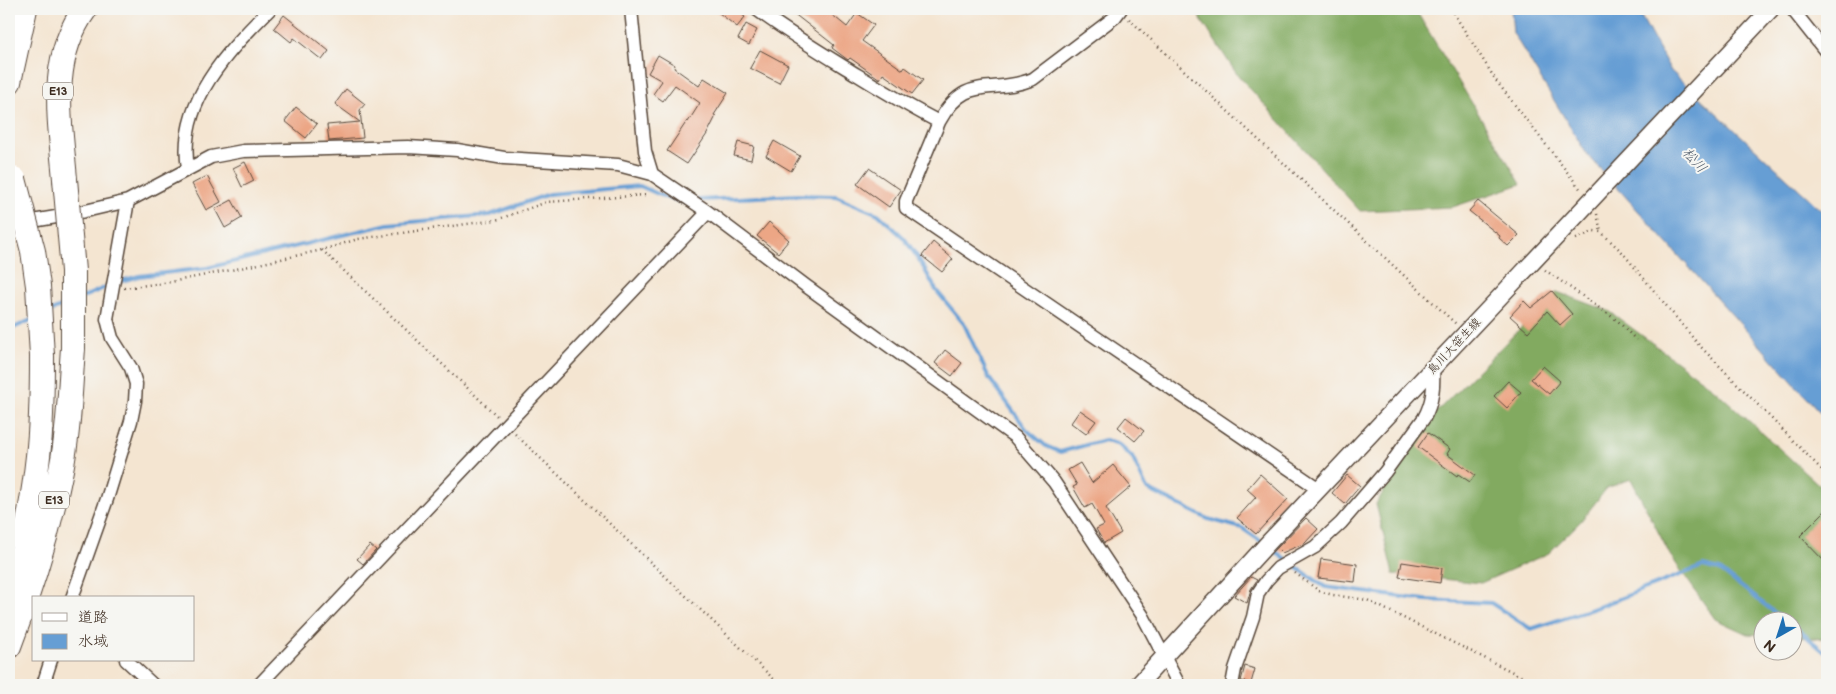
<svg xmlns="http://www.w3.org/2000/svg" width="1836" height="694" font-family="'Balsamiq Sans','Klee One',sans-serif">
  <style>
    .forest { fill: #82aa60; stroke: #5e6a3f }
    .water { fill: #669ed4; stroke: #506479 }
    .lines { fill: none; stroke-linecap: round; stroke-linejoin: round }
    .stream { stroke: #669ed4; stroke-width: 4 }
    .building { fill: #eca685 }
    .minor-casing { stroke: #574639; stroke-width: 15 }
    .tertiary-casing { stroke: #574639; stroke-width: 19 }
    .motorway-casing { stroke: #574639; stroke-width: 26 }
    .path { stroke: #574639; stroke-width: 2.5; stroke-dasharray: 1 4; stroke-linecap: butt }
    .minor { stroke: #fff; stroke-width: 12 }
    .tertiary { stroke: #fff; stroke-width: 16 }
    .motorway { stroke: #fff; stroke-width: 24 }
    .motorway-bridge-casing { stroke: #574639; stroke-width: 26; stroke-linecap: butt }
    .motorway-bridge { stroke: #fff; stroke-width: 24 }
    .labels { text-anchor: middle; stroke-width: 4; stroke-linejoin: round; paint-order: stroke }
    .shield { fill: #f6f6f2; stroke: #73675e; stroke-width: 1 }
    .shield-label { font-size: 11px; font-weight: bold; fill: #3b2a1e }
    .street-label { font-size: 12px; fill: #3b2a1e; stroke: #f6f6f2 }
    .water-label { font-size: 14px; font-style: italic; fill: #4c5867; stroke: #f6f6f2 }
  </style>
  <rect width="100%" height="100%" fill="#f6f6f2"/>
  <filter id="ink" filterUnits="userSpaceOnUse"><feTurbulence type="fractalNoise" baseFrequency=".02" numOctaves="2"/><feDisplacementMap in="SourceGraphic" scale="10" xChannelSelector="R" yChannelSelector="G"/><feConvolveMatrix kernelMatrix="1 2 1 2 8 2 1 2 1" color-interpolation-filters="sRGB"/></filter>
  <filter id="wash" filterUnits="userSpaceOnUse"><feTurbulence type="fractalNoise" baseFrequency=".0096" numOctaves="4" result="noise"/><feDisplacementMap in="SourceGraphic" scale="20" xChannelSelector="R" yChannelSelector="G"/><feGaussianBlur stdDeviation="1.12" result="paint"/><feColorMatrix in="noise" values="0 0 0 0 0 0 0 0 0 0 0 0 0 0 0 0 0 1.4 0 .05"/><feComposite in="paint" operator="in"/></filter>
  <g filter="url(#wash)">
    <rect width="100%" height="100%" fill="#f4e5d1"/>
    <!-- forest -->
    <path class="forest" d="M1194,9H1415L1521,184L1453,207L1360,211L1236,73Z
      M1557,292L1609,311L1714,389L1827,492V639L1794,637V622H1764L1763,635L1747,634L1715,619L1670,555L1631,479L1607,488L1580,522L1549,553L1481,583L1393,574L1376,504L1423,425Z"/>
    <!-- water -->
    <path class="water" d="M1511,9H1637L1671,71L1827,215V420L1586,153L1513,33Z"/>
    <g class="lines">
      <!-- stream -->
      <path class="stream" d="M698,200L798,195L836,196L878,214L904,238L920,261L936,290L964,324L989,378L1027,430L1046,446L1060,452L1105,440L1119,445L1132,457L1147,489L1208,519L1242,528L1262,542
        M118,282L139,276L207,268L388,224L490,215L549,194L640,186L667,198L684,202
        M81,298L111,285
        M49,312L65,305
        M9,330L31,320
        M1270,548L1287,560
        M1292,564L1325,587L1425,600L1491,603L1531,629L1598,607L1703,566L1720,570L1787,622
        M1794,626L1827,654"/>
    </g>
    <g id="blocks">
      <!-- building -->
      <path class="building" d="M714,9H734L745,17L737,27Z
        M788,9H825L847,27L857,13L874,25L862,41L903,70L905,67L923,80L912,94L883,74L880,79L850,58L848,60L832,48L834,45Z
        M284,15L329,51L322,60L294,38L291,42L274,28Z
        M746,24L757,30L749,45L738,39Z
        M760,50L788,65L779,83L750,68Z
        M658,55L675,65L674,68L699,86L704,78L728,93L714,115L716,116L707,134L687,164L667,151L687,121L688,122L700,103L675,85L663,101L653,94L662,81L648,73Z
        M346,89L365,104L360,110L363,138L329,141L327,125L360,122L335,104Z
        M296,107L317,124L306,138L285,121Z
        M774,141L800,156L791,171L766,156Z
        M738,142L754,146L751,160L734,156Z
        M245,162L254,181L242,187L233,168Z
        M869,168L901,190L889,207L857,184Z
        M207,176L221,202L206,210L192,184Z
        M232,200L242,218L225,228L215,209Z
        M1478,201L1519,235L1508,246L1499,238L1500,236L1469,211Z
        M769,222L789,240L778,253L757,236Z
        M933,242L953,259L942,272L922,256Z
        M1552,291L1572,314L1560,325L1547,311L1528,332L1510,316L1524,301L1531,308Z
        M945,350L962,363L952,376L935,363Z
        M1543,366L1560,381L1549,394L1531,379Z
        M1508,381L1521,392L1507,408L1494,396Z
        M1080,410L1096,421L1086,434L1071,423Z
        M1126,417L1144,431L1135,441L1118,427Z
        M1428,433L1450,449L1447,454L1475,475L1470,482L1458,474L1457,476L1418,447Z
        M1080,463L1092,483L1113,465L1131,487L1106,508L1121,533L1104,543L1096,529L1104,525L1092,504L1085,508L1073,487L1077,485L1068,470Z
        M1260,474L1288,499L1256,534L1237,518L1256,497L1247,489Z
        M1347,475L1360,486L1345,504L1332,493Z
        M1827,509V564L1800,536Z
        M1306,518L1318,529L1305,543L1282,553L1277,548Z
        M370,545L376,550L363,564L357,559Z
        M1321,559L1357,564L1355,582L1318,578Z
        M1402,562L1442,568L1440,583L1399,577Z
        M1251,577L1257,580L1251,589L1247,603L1234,596Z
        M1245,666L1255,669L1251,683L1241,681Z"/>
    </g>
  </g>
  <g filter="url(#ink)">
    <use href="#blocks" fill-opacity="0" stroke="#574639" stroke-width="1"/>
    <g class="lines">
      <defs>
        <path id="minor" d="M631,9L645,151L652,174
          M756,9C784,30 815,49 846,68C877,87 907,106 939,122
          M1121,9L1115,17L1033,79C991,96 966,72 939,122L906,201V208L1319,489
          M1792,9L1827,53
          M188,168C177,103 228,51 270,9
          M9,225L68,215L128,201
          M72,598L107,499L131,421L135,401L136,384L131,368L112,338L107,319L128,201L211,157L243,151L408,147L457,150L504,158L618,165L652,174L708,212L806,286L1015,437L1054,482L1143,616L1179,685
          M126,660L153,685
          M43,685L51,660
          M259,685L708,212
          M1232,685L1235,669L1253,617L1258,593L1266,581L1278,568L1315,547L1341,523L1385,472L1424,418C1433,402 1434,386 1433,368"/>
        <path id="tertiary" d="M1138,685L1269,542L1771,9"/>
        <path id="motorway" d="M9,82L25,9
          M65,179C60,120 48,60 85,9
          M12,599C23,552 33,504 38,456C42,423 42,389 42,356
          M9,646C31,589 49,530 61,470C69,430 70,389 73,348"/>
      </defs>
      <!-- minor casing -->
      <use href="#minor" class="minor-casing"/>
      <!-- tertiary casing -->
      <use href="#tertiary" class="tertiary-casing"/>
      <!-- motorway casing -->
      <use href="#motorway" class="motorway-casing"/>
      <!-- path -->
      <path class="path" d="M1451,9L1497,82L1582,191
        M1129,19L1456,324
        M1597,214L1601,232
        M1576,239L1594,231L1601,232L1622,252L1698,344L1827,475
        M322,250L497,416
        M1545,270L1618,321L1636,340
        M124,288L171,282L236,269L322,250L358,239L496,220L547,202L645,195
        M515,434L780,685
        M1295,573L1319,591L1333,595L1367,600L1539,685"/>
      <!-- minor -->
      <use href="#minor" class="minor"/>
      <!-- tertiary -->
      <use href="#tertiary" class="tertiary"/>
      <!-- motorway -->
      <use href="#motorway" class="motorway"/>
      <defs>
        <path id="motorway-bridge" d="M14,179L33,251L38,286L42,356
          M65,179L73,271V348"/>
      </defs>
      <!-- motorway-bridge casing -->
      <use href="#motorway-bridge" class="motorway-bridge-casing"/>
      <!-- motorway-bridge -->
      <use href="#motorway-bridge" class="motorway-bridge"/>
    </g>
  </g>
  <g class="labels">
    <!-- shield labels -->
    <g class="shield">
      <rect x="43" y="82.5" width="30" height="17" rx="4"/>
      <rect x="39" y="491.5" width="30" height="17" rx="4"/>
    </g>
    <g class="shield-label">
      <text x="58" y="95">E13</text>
      <text x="54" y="504">E13</text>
    </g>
    <!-- street labels -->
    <g class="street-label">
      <text transform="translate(1454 346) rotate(-47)" y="4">鳥川大笹生線</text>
    </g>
    <!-- water labels -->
    <g class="water-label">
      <text transform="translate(1695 160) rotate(48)" y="5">松川</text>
    </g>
  </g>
  <!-- margin -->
  <rect width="1836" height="694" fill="none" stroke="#f6f6f2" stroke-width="30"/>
  <!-- legend -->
  <rect x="32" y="596" width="162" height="65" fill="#f6f6f2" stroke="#aba49d"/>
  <rect x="42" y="613" width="25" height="8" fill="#ffffff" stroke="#aba49d"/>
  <text x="78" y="622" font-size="15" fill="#3b2a1e">道路</text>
  <rect x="42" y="634" width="25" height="15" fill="#669ed4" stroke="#aba49d"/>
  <text x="78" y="646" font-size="15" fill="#3b2a1e">水域</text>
  <!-- north arrow -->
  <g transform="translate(1778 636) rotate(219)"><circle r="24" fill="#f6f6f2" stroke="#aba49d"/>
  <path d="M0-4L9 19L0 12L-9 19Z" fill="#1f6fb2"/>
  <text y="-8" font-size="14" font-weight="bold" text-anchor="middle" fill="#3b2a1e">N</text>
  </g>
</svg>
